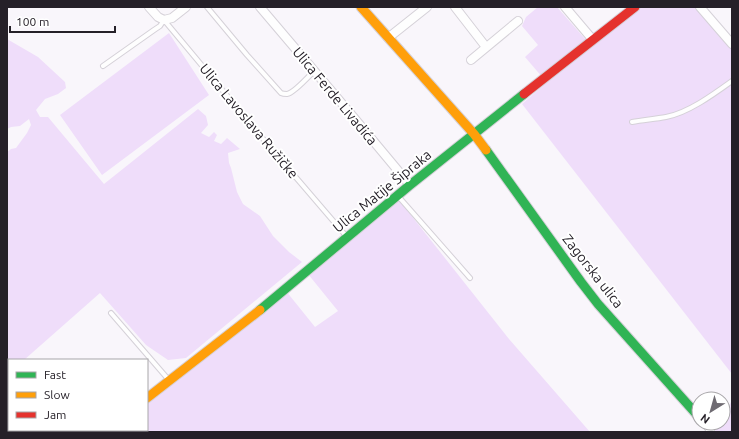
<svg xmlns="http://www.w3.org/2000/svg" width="739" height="439" font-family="Ubuntu,sans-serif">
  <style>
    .green { fill: #efddfa }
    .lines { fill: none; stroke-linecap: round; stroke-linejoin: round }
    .lane-casing { stroke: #d5d1d8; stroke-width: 6 }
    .street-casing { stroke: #d5d1d8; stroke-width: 10 }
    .fast-casing { stroke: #d5d1d8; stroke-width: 11 }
    .slow-casing { stroke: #d5d1d8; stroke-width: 11 }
    .jam-casing { stroke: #d5d1d8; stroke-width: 11 }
    .lane { stroke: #fefefe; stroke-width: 4 }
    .street { stroke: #fefefe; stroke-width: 8 }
    .fast { stroke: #30b455; stroke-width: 9 }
    .slow { stroke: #ff9f0a; stroke-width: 9 }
    .jam { stroke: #e5322d; stroke-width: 9 }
    .labels { text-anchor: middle; stroke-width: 4; stroke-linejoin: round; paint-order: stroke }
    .street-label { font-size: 14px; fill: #252028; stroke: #fff }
  </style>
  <rect width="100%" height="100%" fill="#f9f6fb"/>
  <!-- green -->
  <path class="green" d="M538,7H557L586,40L543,78L525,57L538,45L522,26L526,17Z
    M640,7H696L732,49V374L522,104L553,77Z
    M169,33L209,95L102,175L60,115Z
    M7,39L38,57L65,82L66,88L58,94L45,99L36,110L40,117H48L104,184L198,109L206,116L208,125L201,133L209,137L214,132L217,135L214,141L221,144L227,138L240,149L228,153L229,163L231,168L237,192L243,204L260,216L273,236L289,252L302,262L186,358L168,360L146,345L100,293L24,360H9V372L7,374V152L11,149L16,148L27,133L31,125L29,119L20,126L11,127L7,129Z
    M399,200L509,339L590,432H110L112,430H147V404L286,291L315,327L338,311L308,274Z
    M732,400V432H714L720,423H723V418Z"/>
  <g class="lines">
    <defs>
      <path id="lane" d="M207,7L247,55L281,93C283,94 284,94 287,94C294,93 309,76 314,71
        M103,66L154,30L160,26L164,20L269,146L347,237
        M632,122C643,120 655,119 666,117C688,113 714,94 732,81
        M398,196L470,278
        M111,313L168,379"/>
      <path id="street" d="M149,7L158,17L164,20L172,18L186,7
        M260,7L350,113L410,185
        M455,7L486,47
        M565,7L593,40
        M700,7L732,44
        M388,38L427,7
        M471,60L518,21
        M705,423L710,429
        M75,430L77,432
        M102,432L104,430"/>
      <path id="fast" d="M486,150L581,282L598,304L699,417
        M260,310L410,185L524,94"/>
      <path id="slow" d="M361,7L474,134L486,150
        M147,398L260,310"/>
      <path id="jam" d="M524,94L635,7"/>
    </defs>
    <!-- lane casing -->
    <use href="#lane" class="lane-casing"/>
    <!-- street casing -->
    <use href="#street" class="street-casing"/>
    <!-- fast casing -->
    <use href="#fast" class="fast-casing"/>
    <!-- slow casing -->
    <use href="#slow" class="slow-casing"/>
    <!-- jam casing -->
    <use href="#jam" class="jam-casing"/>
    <!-- lane -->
    <use href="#lane" class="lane"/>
    <!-- street -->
    <use href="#street" class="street"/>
    <!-- fast -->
    <use href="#fast" class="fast"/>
    <!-- slow -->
    <use href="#slow" class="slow"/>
    <!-- jam -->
    <use href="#jam" class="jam"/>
  </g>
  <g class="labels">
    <!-- street labels -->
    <g class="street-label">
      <text transform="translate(335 96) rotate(50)" y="5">Ulica Ferde Livadića</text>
      <text transform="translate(249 121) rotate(50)" y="5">Ulica Lavoslava Ružičke</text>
      <text transform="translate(382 191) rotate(-39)" y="5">Ulica Matije Šipraka</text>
      <text transform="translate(593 271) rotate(52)" y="5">Zagorska ulica</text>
    </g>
  </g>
  <!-- border -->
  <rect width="739" height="439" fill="none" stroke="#252028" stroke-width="16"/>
  <!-- legend -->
  <rect x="8" y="359" width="140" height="72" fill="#ffffff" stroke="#a8a6a9"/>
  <rect x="16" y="372" width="20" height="6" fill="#30b455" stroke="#a8a6a9"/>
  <text x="44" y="379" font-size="12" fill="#252028">Fast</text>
  <rect x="16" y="392" width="20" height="6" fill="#ff9f0a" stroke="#a8a6a9"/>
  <text x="44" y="399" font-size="12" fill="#252028">Slow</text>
  <rect x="16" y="412" width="20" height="6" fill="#e5322d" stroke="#a8a6a9"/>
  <text x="44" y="419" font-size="12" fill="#252028">Jam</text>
  <!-- north arrow -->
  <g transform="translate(711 411) rotate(217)"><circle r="19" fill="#ffffff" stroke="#a8a6a9"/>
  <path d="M0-3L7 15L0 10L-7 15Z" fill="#6f6b72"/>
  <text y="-6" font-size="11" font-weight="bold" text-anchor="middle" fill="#252028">N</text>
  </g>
  <!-- scale -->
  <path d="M10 26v6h105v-6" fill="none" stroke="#252028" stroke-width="2"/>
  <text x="16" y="26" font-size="12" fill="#252028" stroke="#ffffff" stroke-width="3" paint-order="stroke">100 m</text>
</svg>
